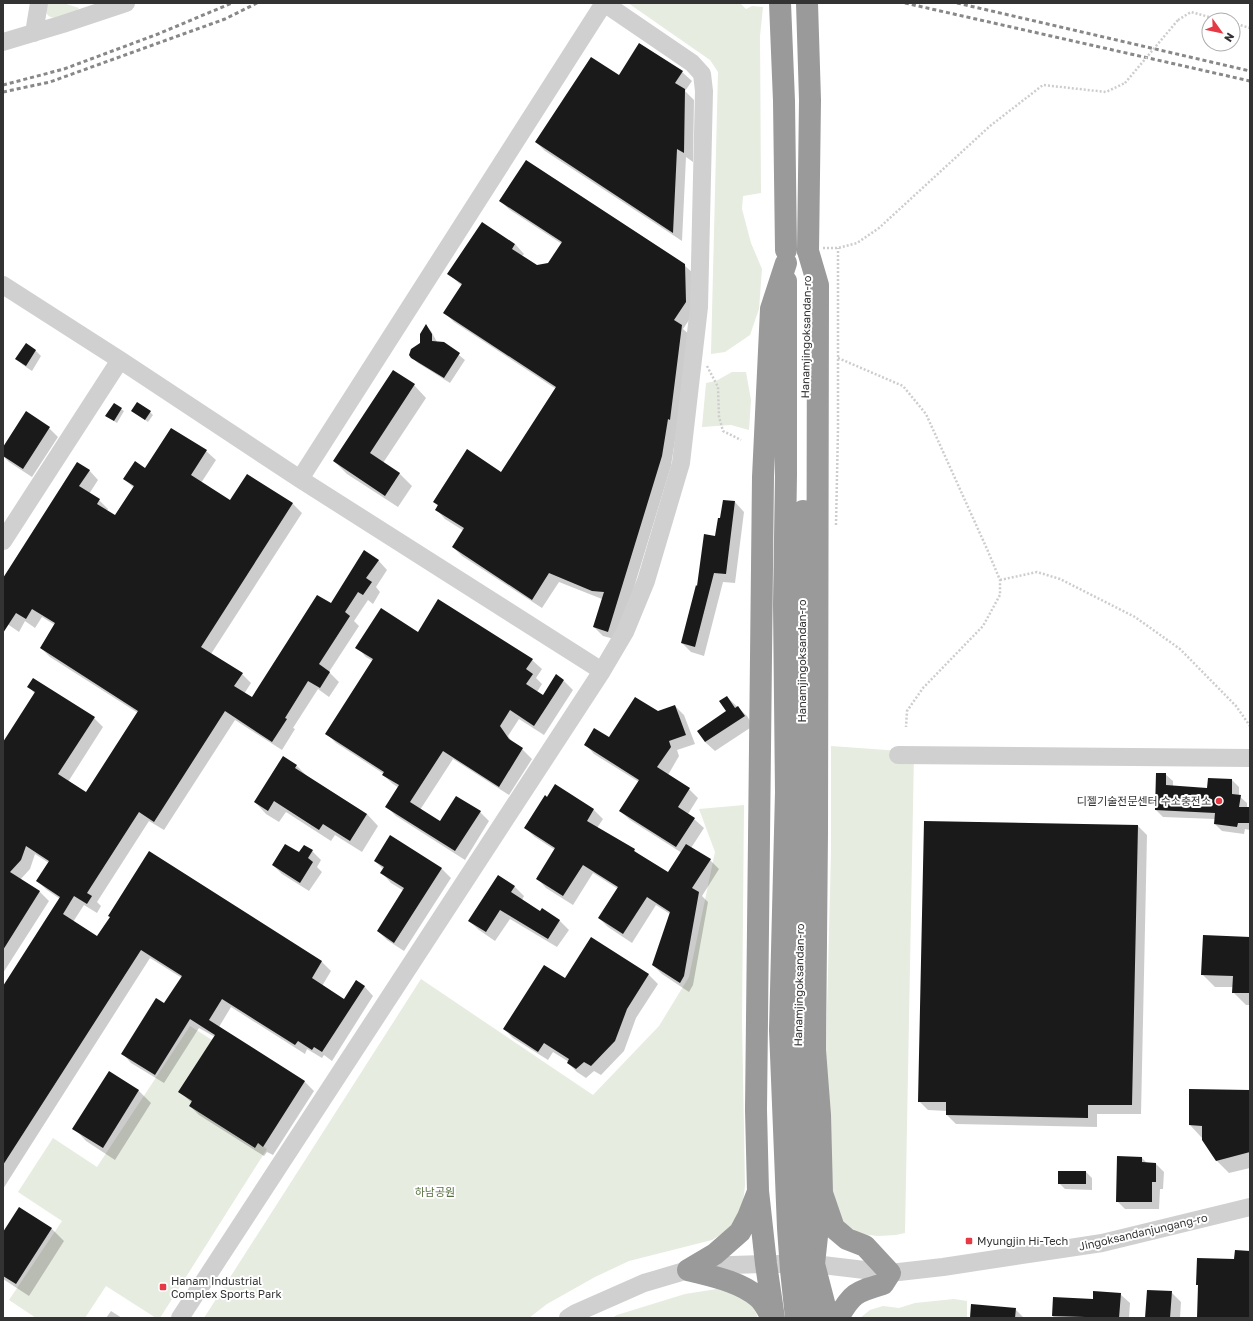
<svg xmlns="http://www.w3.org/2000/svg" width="1253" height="1321" font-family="'Golos Text','Noto Sans KR',sans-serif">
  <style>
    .green { fill: #e6ecdf }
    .shadow { fill: #0003 }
    .building { fill: #1a1a1a }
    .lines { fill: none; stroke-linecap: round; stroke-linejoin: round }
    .path { stroke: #cdcdcd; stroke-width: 2.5; stroke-dasharray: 2 2; stroke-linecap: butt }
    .minor { stroke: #d0d0d0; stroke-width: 18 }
    .highway { stroke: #9a9a9a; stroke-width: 22 }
    .rail { stroke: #888; stroke-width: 3; stroke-dasharray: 4 3; stroke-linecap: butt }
    .path-bridge { stroke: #cdcdcd; stroke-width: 2.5; stroke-dasharray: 2 2; stroke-linecap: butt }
    .highway-bridge { stroke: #9a9a9a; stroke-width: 22 }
    .poi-dot { fill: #e63946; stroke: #fff; stroke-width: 1.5 }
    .labels { text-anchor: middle; stroke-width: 4; stroke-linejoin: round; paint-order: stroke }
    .street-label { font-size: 11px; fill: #333; stroke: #fff }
    .poi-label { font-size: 11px; fill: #333; stroke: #fff; text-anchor: start }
    .park-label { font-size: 11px; fill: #56703f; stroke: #fff }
  </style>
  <rect width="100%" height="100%" fill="#fff"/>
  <!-- green -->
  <path class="green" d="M45,3H63L79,8C76,13 72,13 66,15C54,20 44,19 45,3Z
    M628,3H740L746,9L752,6L763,7L760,36L761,193L743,196L742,209L751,243L762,269L759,309L750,335L725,352L711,354L718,72L710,60Z
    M732,372H746L751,400L749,430L731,425L702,427L706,383L716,381Z
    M831,746L914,752L905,1233L896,1235L878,1236L861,1234L845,1224L830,1201L825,1091L831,852Z
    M744,805L742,1021L745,1186L742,1210L731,1228L712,1240L629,1261L595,1277L547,1304L529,1318H204L421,979L593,1095L659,1026L689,977L715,852L699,809Z
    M190,1026L212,1040L178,1092L192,1101L189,1106L254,1148L258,1143L267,1149L160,1318H156L106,1286L85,1318H36L9,1300L62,1221L18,1192L53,1138L97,1167Z
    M717,1289C723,1290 731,1289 736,1292C746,1295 755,1308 758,1318H612L617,1315L685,1294Z
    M954,1299L967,1301V1318H860L870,1310L883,1306L899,1308L915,1303Z"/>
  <!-- shadow -->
  <path class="shadow" d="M640,44L682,72L692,81L685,91L694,100L693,162L686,157L682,241L545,151L536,142L619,76Z
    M500,201L684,265L694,274L695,311L683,329L691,336L671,466L618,640L603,636L594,627L602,599L559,582L542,608L462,556L453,547L464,531L445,519L436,509L438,506L434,502L501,473L556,389L454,322L445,313L462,286L449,274L515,244L524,254L522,256L536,266L549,264L562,244L510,210Z
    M426,326L431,331L437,342L444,343L465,360L450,383L418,363L412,357L421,344Z
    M35,350L41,356L32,371L23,365L17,359Z
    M414,385L426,398L383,463L400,474L412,486L398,507L347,474L334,461Z
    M121,409L124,411L117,423L106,416Z
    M132,411L150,412L153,415L148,422Z
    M49,428L58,437L32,477L9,462L3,456V449Z
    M172,429L206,451L216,460L201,483L230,502L248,475L293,504L302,513L211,654L242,674L251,683L244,694L252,698L331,605L378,560L387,570L376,587L380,592L373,604L368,600L354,621L359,626L329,672L339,682L329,697L318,689L293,728L295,729L282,750L235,720L164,830L149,821L97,902L101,906L97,913L84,905L73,922L98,938L150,852L322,962L331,971L322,986L344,1000L364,986L373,996L332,1061L324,1055L322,1058L307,1049L305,1054L231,1007L219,1027L305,1082L314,1091L273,1155L267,1152L264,1156L199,1115L190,1106L192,1103L180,1092L215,1037L199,1028L164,1083L131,1063L122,1053L165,1004L182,978L150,958L3,1189V988L60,899L47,890L37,881L49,863L35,854L30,869L20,880L40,892L49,901L3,973V740L5,741L35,694L28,686L94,718L103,727L68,782L86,794L138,713L50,657L41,648L55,625L42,617L35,628L25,621L19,632L3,621V580L89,470L98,480L89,494L99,500L108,509L107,511L115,517L134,488L124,479L146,469Z
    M735,502L744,512L735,583L723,582L704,656L691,652L682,643L721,519Z
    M418,633L532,660L542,669L536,678L542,684L537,692L543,696L564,681L573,690L544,735L519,719L508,736L513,743L522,749L532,759L509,795L453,759L420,810L440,823L480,812L489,821L465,860L396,816L387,807L399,788L393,784L383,775L384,774L336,743L327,734L373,661L366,657L357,647Z
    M727,697L747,716L753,726L715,751L705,742L727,711Z
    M675,706L684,715L695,744L677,750L679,756L668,775L689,789L698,798L688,814L694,819L704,828L691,848L710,860L719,869L702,896L708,902L693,985L689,992L662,974L653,965L670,914L656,905L632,943L608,927L599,918L618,889L593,873L573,905L546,888L537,878L555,850L535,837L525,828L555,785L594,810L603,819L597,828L634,850L639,855L668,874L682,853L630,820L620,811L639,782L594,754L585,744L610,739L658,712Z
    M297,766L308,777L367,814L378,826L362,852L335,835L331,841L286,812L279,822L266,814L255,802Z
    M1165,774L1173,781V787L1208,789L1232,780L1239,787V796L1247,803V808H1250V830L1245,829L1244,834L1222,831L1215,824V819L1163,817L1156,810Z
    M1138,826L1147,835L1141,1114H1097V1127L956,1124L947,1115V1111L928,1110L919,1101Z
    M391,836L442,869L451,878L404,951L387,940L378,931L404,891L391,883L382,873L384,870L375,861Z
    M304,846L312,851L321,860L317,867L322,872L309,891L282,874L273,865L299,854Z
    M498,876L515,887L524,896L522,900L540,912L559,920L569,930L557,947L510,919L495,941L479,930L469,921Z
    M1250,938V1005H1246L1233,992L1234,987H1215L1202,974Z
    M649,975L658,984L636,1018L624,1051L601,1075L594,1071L586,1078L577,1072L568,1063L569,1062L553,1052L548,1060L513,1038L504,1029L565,980Z
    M109,1072L139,1091L151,1103L115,1160L86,1141L74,1128Z
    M1190,1090L1250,1091V1168L1229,1173L1216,1160L1202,1138L1190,1125Z
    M1142,1158L1147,1163L1156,1164L1164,1172L1163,1189H1160L1159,1209H1125L1117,1201Z
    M1086,1172L1092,1178V1190L1065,1189L1059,1183Z
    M19,1208L52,1229L64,1241L29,1296L3,1279V1234Z
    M1171,1292L1181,1302L1180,1318H1146Z
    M1120,1294L1130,1303L1129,1318H1053L1054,1298L1094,1300Z
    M1015,1309L1024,1318H971Z
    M111,1311L122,1318H106Z"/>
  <!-- building -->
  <path class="building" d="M639,43L683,71L675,83L685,89L684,153L677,149L673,233L535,142L591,57L619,75Z
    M526,160L685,264L686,302L674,320L682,325L670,420L668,419L662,456L608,632L593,627L604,592L592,591L549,573L532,600L452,547L464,528L435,510L438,505L433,502L467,449L501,472L556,387L443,313L462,284L447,274L482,222L515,244L512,249L537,265L548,263L562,242L499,201Z
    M426,324L432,334V341L444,342L460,353L444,378L411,358L409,355L411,349L420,343V334Z
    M26,343L36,350L26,366L15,359Z
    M393,370L415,384L370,453L400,473L385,496L333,461Z
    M137,402L151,411L145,420L131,411Z
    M114,403L122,408L114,421L105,416Z
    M26,411L50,427L23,469L3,456V447Z
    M171,428L207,450L191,475L230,500L247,474L293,503L201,647L243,673L234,686L252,697L317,595L331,603L364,550L379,560L366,578L372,582L363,595L358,592L345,612L350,616L319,664L330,672L320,688L308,681L285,718L287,719L272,742L225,711L154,822L139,812L87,893L92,896L87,904L74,896L63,914L97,936L110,917L108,916L149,851L322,961L312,978L344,999L356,980L365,986L322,1052L314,1047L312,1050L298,1041L295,1045L222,999L209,1020L305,1081L263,1147L258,1143L255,1148L189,1106L192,1101L178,1092L215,1035L190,1019L155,1075L121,1054L156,998L164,1003L182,976L141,950L3,1165V986L60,897L36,881L49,861L26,846L21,860L10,872L40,891L3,950V742L35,692L27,687L33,678L95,717L58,774L86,792L138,711L40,648L55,623L32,609L26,619L16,613L3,633V578L77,462L90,470L79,486L100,499L97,504L115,515L134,486L123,479L135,461L145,468Z
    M723,500L735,501L726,574L714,573L695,647L681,643L696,585L697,586L704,534L715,536L718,518H720Z
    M438,599L533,659L526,669L533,674L526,684L543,695L556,674L564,680L534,726L510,710L500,726L509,739L523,748L499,787L443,751L410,802L440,821L456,796L481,811L455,851L385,807L399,785L382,775L384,772L325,734L373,659L355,648L381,608L418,632Z
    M727,696L735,708L738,706L745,716L705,742L697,731L726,711L719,701Z
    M635,697L658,711L675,705L686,735L669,741L671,747L657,767L690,788L678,807L695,818L676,847L619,811L639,780L584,745L594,728L609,737Z
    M283,756L297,765L295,768L367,814L350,841L323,824L319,830L274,801L268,811L254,802Z
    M1156,773H1166V785L1207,788L1208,778L1232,779V794L1241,795L1239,807H1250V823H1238L1237,827L1214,824L1215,813L1155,810Z
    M555,784L594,809L587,821L635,849L634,851L668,872L686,844L711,859L692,888L699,892L684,976L680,983L652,965L670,912L647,897L623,934L598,918L618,887L583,865L563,896L536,879L555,848L524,828L545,795L547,797Z
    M924,821L1138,825L1132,1105H1088V1118L946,1115V1102H918Z
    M390,835L442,868L394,943L377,931L404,888L380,873L384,867L374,861Z
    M285,844L299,852L304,845L313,850L308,858L313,862L300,883L272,865Z
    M498,875L515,886L511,892L540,911L542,908L560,920L548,939L500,910L486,932L468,921Z
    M1203,935L1250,937V993H1232L1233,976L1201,975Z
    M591,937L649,974L627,1009L615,1041L591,1066L584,1062L576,1069L567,1063L569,1059L544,1043L538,1052L503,1029L544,965L565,978Z
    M109,1071L139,1090L103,1148L72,1129Z
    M1189,1089L1250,1090V1152L1216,1161L1202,1140V1126L1189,1125Z
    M1117,1156L1142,1157V1162L1156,1163V1182H1152V1202H1116Z
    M1058,1171H1086V1184H1058Z
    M19,1207L52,1228L16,1284L3,1276V1232Z
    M1235,1250L1250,1251V1318H1197L1198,1285H1196L1197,1258L1234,1259Z
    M1147,1290L1172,1291L1170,1318H1145Z
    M1093,1291L1121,1293L1119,1318L1052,1316L1053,1297L1093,1299Z
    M971,1304L1016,1308L1015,1318H970Z"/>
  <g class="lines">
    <!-- path -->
    <path class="path" d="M1178,20L1191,12L1220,20
      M1233,23L1250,28
      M823,248H838L857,243L879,228L990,126L1043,85L1106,92L1125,83
      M838,358L903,386L926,414L987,549L1000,580V595L983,626L923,688L907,711L906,727
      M707,366L718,387L719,417L723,431L741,440
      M836,525L838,429V248
      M1000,580L1037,572L1060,579L1135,617L1180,649L1236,706L1250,726"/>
    <!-- minor -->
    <path class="minor" d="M34,33L39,3
      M3,42L63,24L126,3
      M3,285L120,360L300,479L602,671
      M3,541L120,360
      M898,755L1250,758
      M180,1318L602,671L625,632L646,581L681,463L699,307L704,91L702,74L692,63L604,3L300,479
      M568,1318L576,1313L644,1283L688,1270L731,1265L766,1264H814L890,1273L943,1267L1102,1243L1250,1207"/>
    <!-- highway -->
    <path class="highway" d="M808,251L818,285L817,832L815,1050L820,1115L822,1193L834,1228L847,1239L865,1246L890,1273L883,1284C856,1292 852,1293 838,1318
      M786,792L784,605L786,474V281
      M802,792L803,511
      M821,1199L814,1264L828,1318
      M688,1270L715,1254L740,1232L748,1217L757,1194
      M688,1270C711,1276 739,1281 758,1297C764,1302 768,1311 772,1318
      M774,1318L766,1264L758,1191L756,1110L763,477L771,309L786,263"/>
    <!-- rail -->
    <path class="rail" d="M905,3L1250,81
      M957,3L1250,71
      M3,85L64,69L158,34L232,3
      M3,92L50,82L225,19L257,3"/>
    <!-- path-bridge -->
    <path class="path-bridge" d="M1125,83L1178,20"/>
    <!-- highway-bridge -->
    <path class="highway-bridge" d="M780,3L784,101L786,250
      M807,3L810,100L808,251
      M786,792L780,1030L788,1228L791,1270L796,1318
      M802,792V832L798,1026L805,1270L813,1318"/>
  </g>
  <!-- markers -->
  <g class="poi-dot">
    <circle cx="1219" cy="801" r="4"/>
    <rect x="965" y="1237" width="8" height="8" rx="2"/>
    <rect x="159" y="1283" width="8" height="8" rx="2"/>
  </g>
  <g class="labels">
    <!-- street labels -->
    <g class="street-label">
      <text transform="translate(806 337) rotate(-89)" y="4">Hanamjingoksandan-ro</text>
      <text transform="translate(802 661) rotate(-90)" y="4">Hanamjingoksandan-ro</text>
      <text transform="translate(799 985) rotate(-89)" y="4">Hanamjingoksandan-ro</text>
      <text transform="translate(1143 1232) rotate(-13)" y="4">Jingoksandanjungang-ro</text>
    </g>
    <!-- poi labels -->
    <g class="poi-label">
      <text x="1211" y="805" text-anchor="end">디젤기술전문센터 수소충전소</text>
      <text x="977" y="1245">Myungjin Hi-Tech</text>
      <text x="171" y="1285">Hanam Industrial<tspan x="171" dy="13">Complex Sports Park</tspan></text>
    </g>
    <!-- park labels -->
    <g class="park-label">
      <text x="435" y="1196">하남공원</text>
    </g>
  </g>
  <!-- border -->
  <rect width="1253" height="1321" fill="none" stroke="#333333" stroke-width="8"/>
  <!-- north arrow -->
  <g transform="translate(1221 32) rotate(123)"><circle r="19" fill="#ffffff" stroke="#adadad"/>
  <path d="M0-3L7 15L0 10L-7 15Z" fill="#e63946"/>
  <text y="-6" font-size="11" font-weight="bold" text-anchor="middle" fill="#333333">N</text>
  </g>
</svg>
